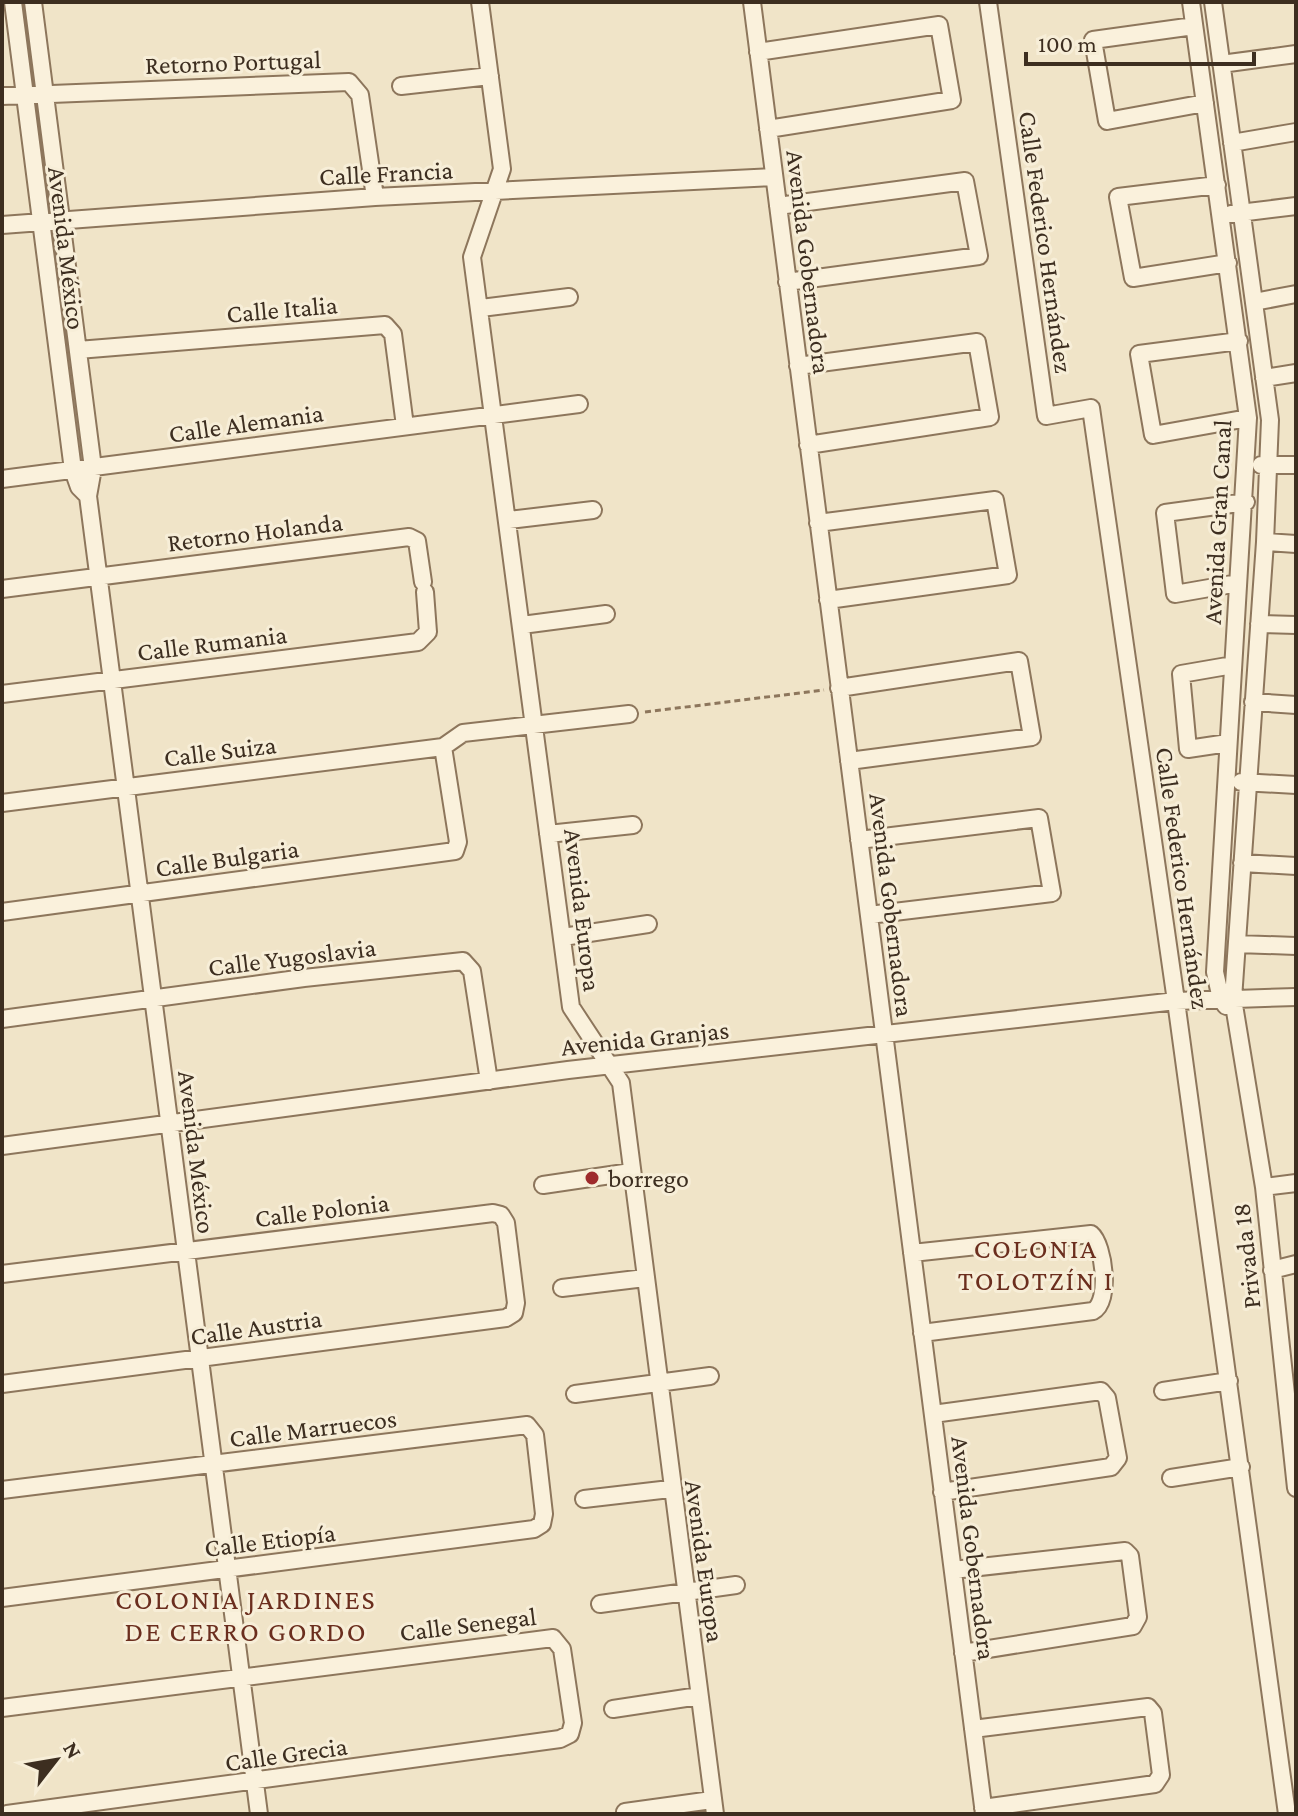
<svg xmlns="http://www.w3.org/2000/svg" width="1298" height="1816" font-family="'Crimson Pro',serif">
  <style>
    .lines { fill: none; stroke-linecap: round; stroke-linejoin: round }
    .minor-casing { stroke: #8d765c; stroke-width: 20 }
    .path { stroke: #8d765c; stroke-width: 3; stroke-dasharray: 6 4; stroke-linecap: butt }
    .minor { stroke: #faf1dc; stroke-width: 16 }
    .poi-dot { fill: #9e2a2b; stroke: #f7eed8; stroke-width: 3 }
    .labels { text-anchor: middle; stroke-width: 6; stroke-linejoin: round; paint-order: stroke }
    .street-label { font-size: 26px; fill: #3d2e20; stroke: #f7eed8 }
    .poi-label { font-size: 26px; fill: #3d2e20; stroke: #f7eed8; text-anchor: start }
    .neighbourhood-label { font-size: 28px; letter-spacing: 2px; fill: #6b2e1e; stroke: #f7eed8 }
  </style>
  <rect width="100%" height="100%" fill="#f0e4c8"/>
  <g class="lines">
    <defs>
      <path id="minor" d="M13,2L73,470L79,487L88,496
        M33,2L93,468L88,496L259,1814
        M480,2L502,169L472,257L571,1007L621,1083L715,1814
        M752,2L984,1814
        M988,2L1046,416L1091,408L1176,1001L1287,1814
        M1191,2L1248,418L1215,972L1221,999L1226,1006
        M1213,2L1270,420L1265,542L1233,999L1264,1187L1296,1488
        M1194,26L1093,40L1107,121L1205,103
        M758,52L939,25L952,100L768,129
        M1221,64L1296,54
        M401,86L490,76
        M2,96L349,82L360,95L375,197
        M1232,143L1296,132
        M1217,185L1118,197L1133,278L1228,263
        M778,206L965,181L979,256L787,282
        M1231,214L1296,206
        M2,225L375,197L774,177
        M1254,302L1296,294
        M481,308L569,297
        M1239,341L1139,354L1153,435L1248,418
        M78,350L385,325L393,334L405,426
        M798,366L977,342L990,417L808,445
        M1264,378L1296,373
        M1261,465H1296
        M2,479L579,404
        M509,520L593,510
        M818,523L995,500L1008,575L828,600
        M1265,542L1296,544
        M1238,583L1175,594L1165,513L1246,502
        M2,589L409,537L417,541L423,582
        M1259,624L1296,625
        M522,625L606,614
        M839,688L1019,661L1032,737L849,761
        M2,694L418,642L428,632L425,592
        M1253,702L1296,705
        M1228,743L1188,749L1181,674L1233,665
        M1241,782L1296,785
        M2,803L443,747L463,733L629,714
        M548,834L633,825
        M859,840L1039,818L1052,893L869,915
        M1242,863L1296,866
        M2,912L455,851L458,842L443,747
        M563,937L648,924
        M1237,944L1296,946
        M2,1019L304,978L463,961L472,971L489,1081
        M2,1146L568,1070L1176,1001L1296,997
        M543,1185L631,1172
        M1264,1187L1296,1183
        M912,1253L1091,1234C1104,1245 1111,1302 1093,1311L922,1333
        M1272,1270L1296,1264
        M2,1274L493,1213L501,1215L506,1223L516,1303L514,1313L506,1318L2,1384
        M562,1288L645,1278
        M1163,1391L1229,1381
        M575,1394L710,1376
        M933,1414L1101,1391L1107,1398L1118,1458L1111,1467L942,1492
        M1171,1478L1241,1467
        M2,1490L527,1425L535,1435L544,1514L542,1524L534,1529L2,1598
        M584,1499L670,1489
        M953,1570L1125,1551L1130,1556L1138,1617L1133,1626L963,1653
        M600,1604L736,1585
        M2,1708L553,1638L562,1649L573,1723L570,1734L560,1739L7,1814
        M613,1709L699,1696
        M973,1729L1148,1707L1153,1713L1161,1775L1155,1784L983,1808
        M625,1812L712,1800"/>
    </defs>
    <!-- minor casing -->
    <use href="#minor" class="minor-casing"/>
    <!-- path -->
    <path class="path" d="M645,712L824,690"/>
    <!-- minor -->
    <use href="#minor" class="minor"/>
  </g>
  <!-- markers -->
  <circle class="poi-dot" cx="592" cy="1178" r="8"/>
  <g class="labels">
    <!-- street labels -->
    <g class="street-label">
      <text transform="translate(233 62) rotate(-2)" y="9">Retorno Portugal</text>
      <text transform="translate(386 173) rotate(-3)" y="9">Calle Francia</text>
      <text transform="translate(1046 242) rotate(82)" y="9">Calle Federico Hernández</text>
      <text transform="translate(67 248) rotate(83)" y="9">Avenida México</text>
      <text transform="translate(809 262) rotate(83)" y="9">Avenida Gobernadora</text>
      <text transform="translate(282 309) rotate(-5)" y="9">Calle Italia</text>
      <text transform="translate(246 423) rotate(-8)" y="9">Calle Alemania</text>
      <text transform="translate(1217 522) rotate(-87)" y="9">Avenida Gran Canal</text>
      <text transform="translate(255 532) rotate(-7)" y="9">Retorno Holanda</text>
      <text transform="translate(212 643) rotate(-7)" y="9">Calle Rumania</text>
      <text transform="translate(220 751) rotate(-7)" y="9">Calle Suiza</text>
      <text transform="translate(227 858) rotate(-8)" y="9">Calle Bulgaria</text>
      <text transform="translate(1183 878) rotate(82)" y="9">Calle Federico Hernández</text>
      <text transform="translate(892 905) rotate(83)" y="9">Avenida Gobernadora</text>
      <text transform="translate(583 910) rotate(83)" y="9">Avenida Europa</text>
      <text transform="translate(292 957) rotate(-7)" y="9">Calle Yugoslavia</text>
      <text transform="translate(645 1038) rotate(-6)" y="9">Avenida Granjas</text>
      <text transform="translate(197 1152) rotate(83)" y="9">Avenida México</text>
      <text transform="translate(322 1210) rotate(-7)" y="9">Calle Polonia</text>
      <text transform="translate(1246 1256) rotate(-96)" y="9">Privada 18</text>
      <text transform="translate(256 1327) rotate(-8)" y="9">Calle Austria</text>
      <text transform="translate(313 1428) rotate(-7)" y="9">Calle Marruecos</text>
      <text transform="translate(270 1540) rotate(-7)" y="9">Calle Etiopía</text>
      <text transform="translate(974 1548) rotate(83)" y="9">Avenida Gobernadora</text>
      <text transform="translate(705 1561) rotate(82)" y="9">Avenida Europa</text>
      <text transform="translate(468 1624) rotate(-7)" y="9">Calle Senegal</text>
      <text transform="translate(286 1754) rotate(-8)" y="9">Calle Grecia</text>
    </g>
    <!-- poi labels -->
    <g class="poi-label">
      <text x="608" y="1187">borrego</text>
    </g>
    <!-- neighbourhood labels -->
    <g class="neighbourhood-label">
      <text x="1036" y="1258">COLONIA<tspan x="1036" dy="32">TOLOTZÍN I</tspan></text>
      <text x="246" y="1609">COLONIA JARDINES<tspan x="246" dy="32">DE CERRO GORDO</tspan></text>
    </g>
  </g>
  <!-- border -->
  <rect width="1298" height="1816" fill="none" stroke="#3d2e20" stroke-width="8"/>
  <!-- north arrow -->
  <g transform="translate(56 1760) rotate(59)" stroke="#f7eed8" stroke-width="6" paint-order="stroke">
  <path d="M0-6L14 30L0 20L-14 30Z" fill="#3d2e20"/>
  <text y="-12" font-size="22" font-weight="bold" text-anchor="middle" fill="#3d2e20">N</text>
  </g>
  <!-- scale -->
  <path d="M1026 52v12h228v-12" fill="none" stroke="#3d2e20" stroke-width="4"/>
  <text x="1038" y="52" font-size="24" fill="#3d2e20" stroke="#f7eed8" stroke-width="6" paint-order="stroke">100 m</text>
</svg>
